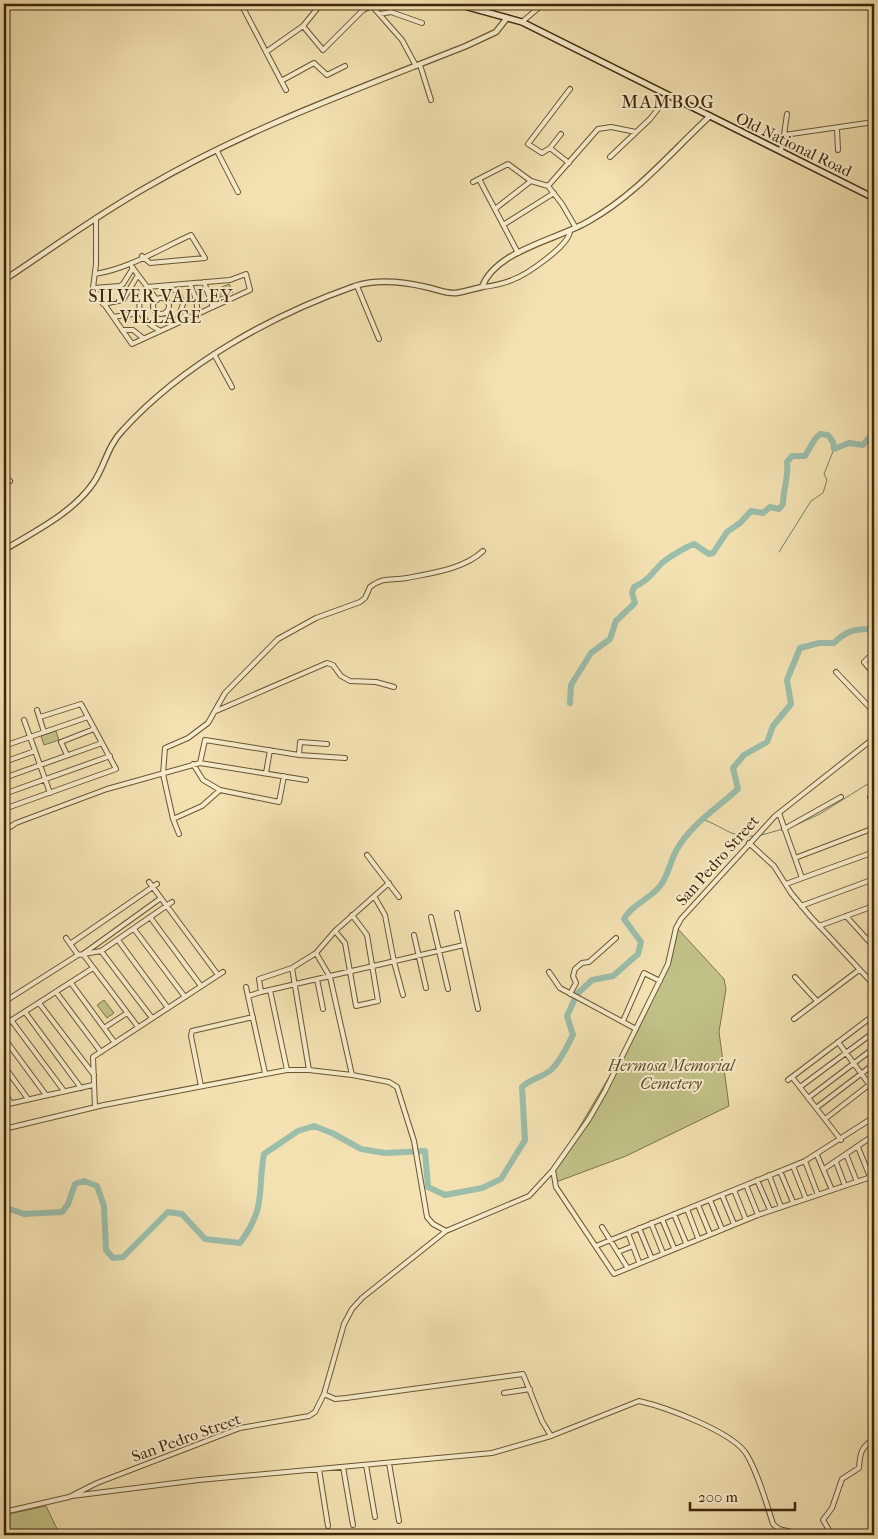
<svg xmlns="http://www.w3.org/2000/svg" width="878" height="1539" font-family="'IM FELL French Canon',serif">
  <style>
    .green { fill: #c1c187; stroke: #7f7448 }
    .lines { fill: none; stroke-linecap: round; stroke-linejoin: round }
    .stream { stroke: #75826a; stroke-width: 1 }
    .river { stroke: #9bbeab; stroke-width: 6 }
    .minor-casing { stroke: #6a5633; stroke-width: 6 }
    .tertiary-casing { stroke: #6a5633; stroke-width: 7 }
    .secondary-casing { stroke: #3d2709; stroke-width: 8 }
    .minor { stroke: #f7eccc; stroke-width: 4 }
    .tertiary { stroke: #f7eccc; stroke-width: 4.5 }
    .secondary { stroke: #f7eccc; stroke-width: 5 }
    .labels { text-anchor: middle; stroke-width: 4; stroke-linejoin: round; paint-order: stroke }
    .street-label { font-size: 16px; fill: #3d2709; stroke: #f7eccc }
    .park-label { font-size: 16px; font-style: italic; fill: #5e4e28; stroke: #f7eccc }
    .neighbourhood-label { font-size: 18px; letter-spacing: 1px; fill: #3d2709; stroke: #f7eccc }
    .quarter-label { font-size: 19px; letter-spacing: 1px; fill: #3d2709; stroke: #f7eccc }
  </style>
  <rect width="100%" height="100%" fill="#f3e1b1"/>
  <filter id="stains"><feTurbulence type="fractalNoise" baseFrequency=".004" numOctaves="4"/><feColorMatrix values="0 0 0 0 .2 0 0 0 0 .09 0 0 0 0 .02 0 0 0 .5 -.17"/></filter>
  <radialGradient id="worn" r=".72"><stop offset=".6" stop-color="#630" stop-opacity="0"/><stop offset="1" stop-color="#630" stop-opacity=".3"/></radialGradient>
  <!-- green -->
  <path class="green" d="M229,284L233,292L218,298L215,290Z
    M56,731L59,740L44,745L41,736Z
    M678,929L724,979L726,989L719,1032L729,1106L626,1156L556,1182L553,1172L635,1033L670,963Z
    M104,1000L114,1013L107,1018L97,1005Z
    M46,1506L60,1535H4V1515Z"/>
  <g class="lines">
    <!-- stream -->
    <path class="stream" d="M779,552L811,501L823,493L827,480L824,474L834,449
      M704,820C725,827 728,837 754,836
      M789,828L820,814L874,780
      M758,836L783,829"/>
    <!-- river -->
    <path class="river" d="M570,703L571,685L591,653L610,639L616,621L635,603L632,593L634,587C648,581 652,573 662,563C669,557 686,547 694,544L709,554L713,553L727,532L740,523L751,511L763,513L770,507L779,509L783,504C783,489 789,477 787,462L792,456H805L815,439L820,434L828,435L833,442L834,449L849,443L863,445L874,431
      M4,1207L24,1214L62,1212L68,1204L75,1184L84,1181L97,1186L104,1206L106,1250L113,1258L123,1257L168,1212L182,1214L205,1239L240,1243C267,1206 257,1193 264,1154L298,1131L314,1126L332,1133L361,1149L385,1153L425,1151L428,1187L445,1195L482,1188L501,1179L525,1140L522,1087C531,1078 544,1077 552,1069C561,1060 567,1046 573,1035L567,1016L577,994L592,980L613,976L638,954L641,942L624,919C631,905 650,899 660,886C668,876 670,862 676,851C690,825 716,809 738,789L733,768L744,755L767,742L773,726L791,704L787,680L800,648L819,643H834C845,632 853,629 869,629L874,621"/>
    <defs>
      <path id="minor" d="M241,4L286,90
        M380,14L391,12L422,23
        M522,22L543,4
        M303,26L323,50L363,10L372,6L402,40L416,66
        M266,52L303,26L321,4
        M420,65L431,100
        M281,81L314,63L327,75L345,66
        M837,129L838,150
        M784,135L787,114
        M550,148L561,134
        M781,150L784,135L874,122
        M217,151L238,192
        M610,157L650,119L668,96
        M569,163L550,148L542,153L528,144L570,89
        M479,179L518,253
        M473,182L508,164L531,181L548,186
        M495,209L531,181
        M96,218V264L93,288L132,344L250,290L246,274L230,280L147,287C133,304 139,320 159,330
        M503,225L554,193
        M576,228L562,204L548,186L598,129L611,127L636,132
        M132,267L157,300
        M95,274C128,269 160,249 191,235L205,258L150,263L142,256
        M204,282L213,307
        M190,284L196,299L198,314
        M168,286L178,292L183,304L177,321
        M357,286L379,339
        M482,287C492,286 502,284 512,280C526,275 569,246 570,231
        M93,288L120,286L123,284L133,268
        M153 306a8 8 0 1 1 16 0a8 8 0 1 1-16 0Z
        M103,304L123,300L138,275
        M166,312L174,324
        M113,317L139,313
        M122,330H133L143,338
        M214,354L232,387
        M4,476L10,481
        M874,659L868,658L864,662L874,674
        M836,672L874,712
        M37,710L44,732
        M216,711L327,663L333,665L341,676L350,681L376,682L394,687
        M24,720L50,793
        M4,746L88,717
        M67,755L61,742L94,729
        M299,755L300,742L327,744
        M4,762L35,751
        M200,763L306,780
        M193,764L203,780L220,790L279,802L284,776
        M266,773L270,750
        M4,778L102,743
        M220,790L202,806L173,819L163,774L165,748L188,738L208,723L225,693L278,639L316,618L360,602L365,598L370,587C385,576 391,581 407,578C432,573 464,569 483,551
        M4,794L110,756
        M874,794L870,797L874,807
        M4,809L116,769L81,704L40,717
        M779,813L802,878
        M173,819L179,834
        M784,829L841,797
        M4,831L16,823L107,789L200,763L205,740L299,755L345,758
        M749,843L774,866L791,893L810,916L874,985
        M367,855L399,897
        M795,858L874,828
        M149,882L218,975
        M389,883L335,931L316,953L292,968L259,979L261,992L464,945
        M786,884L874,852
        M374,896L385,915L394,962L403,995
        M801,906L874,879
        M457,913L478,1009
        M846,916L874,947
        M150,917L201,986
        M431,917L448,989
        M819,926L868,908
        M134,929L185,997
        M335,931L345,943L356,1006L378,1001L367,935L352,915
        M414,935L426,988
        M66,938L78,955
        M118,940L168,1008
        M70,944L157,884
        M101,951L152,1018
        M316,953L330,977L352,1075
        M292,968L309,1070
        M549,972L560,988L636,1029
        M795,977L817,1001
        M317,979L323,1009
        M71,983L115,1043
        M246,987L265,1073
        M270,990L287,1070
        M56,992L101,1052
        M570,994L576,983L573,976L575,969L582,963L589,962L616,938
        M248,996L261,992
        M4,1002L78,955L101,951L172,902
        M39,1003L94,1075
        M25,1012L81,1088
        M794,1019L859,970
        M11,1020L64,1091
        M623,1021L644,973L660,981
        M4,1025L93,968
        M138,1027L83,954L161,898
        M104,1028L127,1013
        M4,1038L46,1095
        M838,1042L874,1091
        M4,1066L28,1099
        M792,1077L841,1140
        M788,1080L874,1015
        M201,1086L191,1036L192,1031L253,1017
        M800,1087L874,1032
        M4,1093L11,1103
        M808,1098L874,1048
        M4,1105L93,1085
        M95,1107L93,1057L223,972
        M816,1108L874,1064
        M825,1119L874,1081
        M4,1129L104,1105L287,1070H309L352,1075L389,1082L397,1087L414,1141L427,1217L433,1224L446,1231
        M858,1147L870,1177
        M846,1154L857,1182
        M817,1155L832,1190
        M805,1161L818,1195
        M836,1162L845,1186
        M793,1166L806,1199
        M824,1169L874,1135
        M553,1170L556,1187L614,1274L758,1215L874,1176
        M780,1171L793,1202
        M769,1175L781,1207
        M757,1180L770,1210
        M746,1185L758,1215
        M734,1190L746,1220
        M722,1195L734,1224
        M710,1200L722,1229
        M698,1205L710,1234
        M687,1209L698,1238
        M674,1214L686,1243
        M662,1219L674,1248
        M651,1223L663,1253
        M602,1227L627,1267
        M639,1228L651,1257
        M628,1233L639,1262
        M596,1246L805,1161L874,1117
        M618,1252L633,1246
        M504,1393L530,1389
        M324,1394L335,1399L346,1398L523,1374L542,1421L551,1436
        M389,1463L399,1521
        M366,1465L375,1517
        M343,1467L353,1525
        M319,1469L328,1526
        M72,1496L199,1480L492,1453L551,1436L639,1401C665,1407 734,1432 747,1455C759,1476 766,1502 773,1524L779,1529L803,1535
        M4,1512L69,1497L97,1483L240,1428L309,1416L315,1412L324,1394L344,1324L352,1309L362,1298L446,1231L529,1196L553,1170L589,1119L605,1091L668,964L676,928L681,919L775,816L874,738
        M832,1535L823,1520L832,1508L842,1479L859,1468C860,1453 861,1447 874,1439"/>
      <path id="tertiary" d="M4,280C51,249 97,215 147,187C248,128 358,89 466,46L496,32L507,18
        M4,550C35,531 73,513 94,482C105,465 108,445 123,430C183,364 272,315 355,286C377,279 404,282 426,287C436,289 446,294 456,293C464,292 473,289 482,287C496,250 557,240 589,221C636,195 671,152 710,116"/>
      <path id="secondary" d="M457,4L522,22L874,198"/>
    </defs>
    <!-- minor casing -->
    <use href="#minor" class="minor-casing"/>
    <!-- tertiary casing -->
    <use href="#tertiary" class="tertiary-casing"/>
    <!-- secondary casing -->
    <use href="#secondary" class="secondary-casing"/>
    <!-- minor -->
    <use href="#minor" class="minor"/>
    <!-- tertiary -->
    <use href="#tertiary" class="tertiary"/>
    <!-- secondary -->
    <use href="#secondary" class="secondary"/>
  </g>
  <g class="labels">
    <!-- street labels -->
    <g class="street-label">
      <text transform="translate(794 144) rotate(26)" y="6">Old National Road</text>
      <text transform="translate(717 860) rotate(-48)" y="6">San Pedro Street</text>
      <text transform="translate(186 1437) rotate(-20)" y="6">San Pedro Street</text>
    </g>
    <!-- park labels -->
    <g class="park-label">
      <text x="671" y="1071">Hermosa Memorial<tspan x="671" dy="18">Cemetery</tspan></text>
    </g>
    <!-- neighbourhood labels -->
    <g class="neighbourhood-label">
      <text x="161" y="302">SILVER VALLEY<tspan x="161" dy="21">VILLAGE</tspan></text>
    </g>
    <!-- quarter labels -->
    <g class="quarter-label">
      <text x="668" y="108">MAMBOG</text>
    </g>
  </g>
  <!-- margin -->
  <rect width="878" height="1539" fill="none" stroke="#f3e1b1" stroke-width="20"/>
  <rect x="5" y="5" width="868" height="1529" fill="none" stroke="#3d2709" stroke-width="2.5"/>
  <rect x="10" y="10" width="858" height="1519" fill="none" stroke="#3d2709"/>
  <!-- scale -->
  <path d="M690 1502v8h105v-8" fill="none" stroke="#3d2709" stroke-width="2.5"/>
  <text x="698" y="1502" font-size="15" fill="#3d2709" stroke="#f7eccc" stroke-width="4" paint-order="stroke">200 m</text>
  <rect width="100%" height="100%" filter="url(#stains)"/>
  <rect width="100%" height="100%" fill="url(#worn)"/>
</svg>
